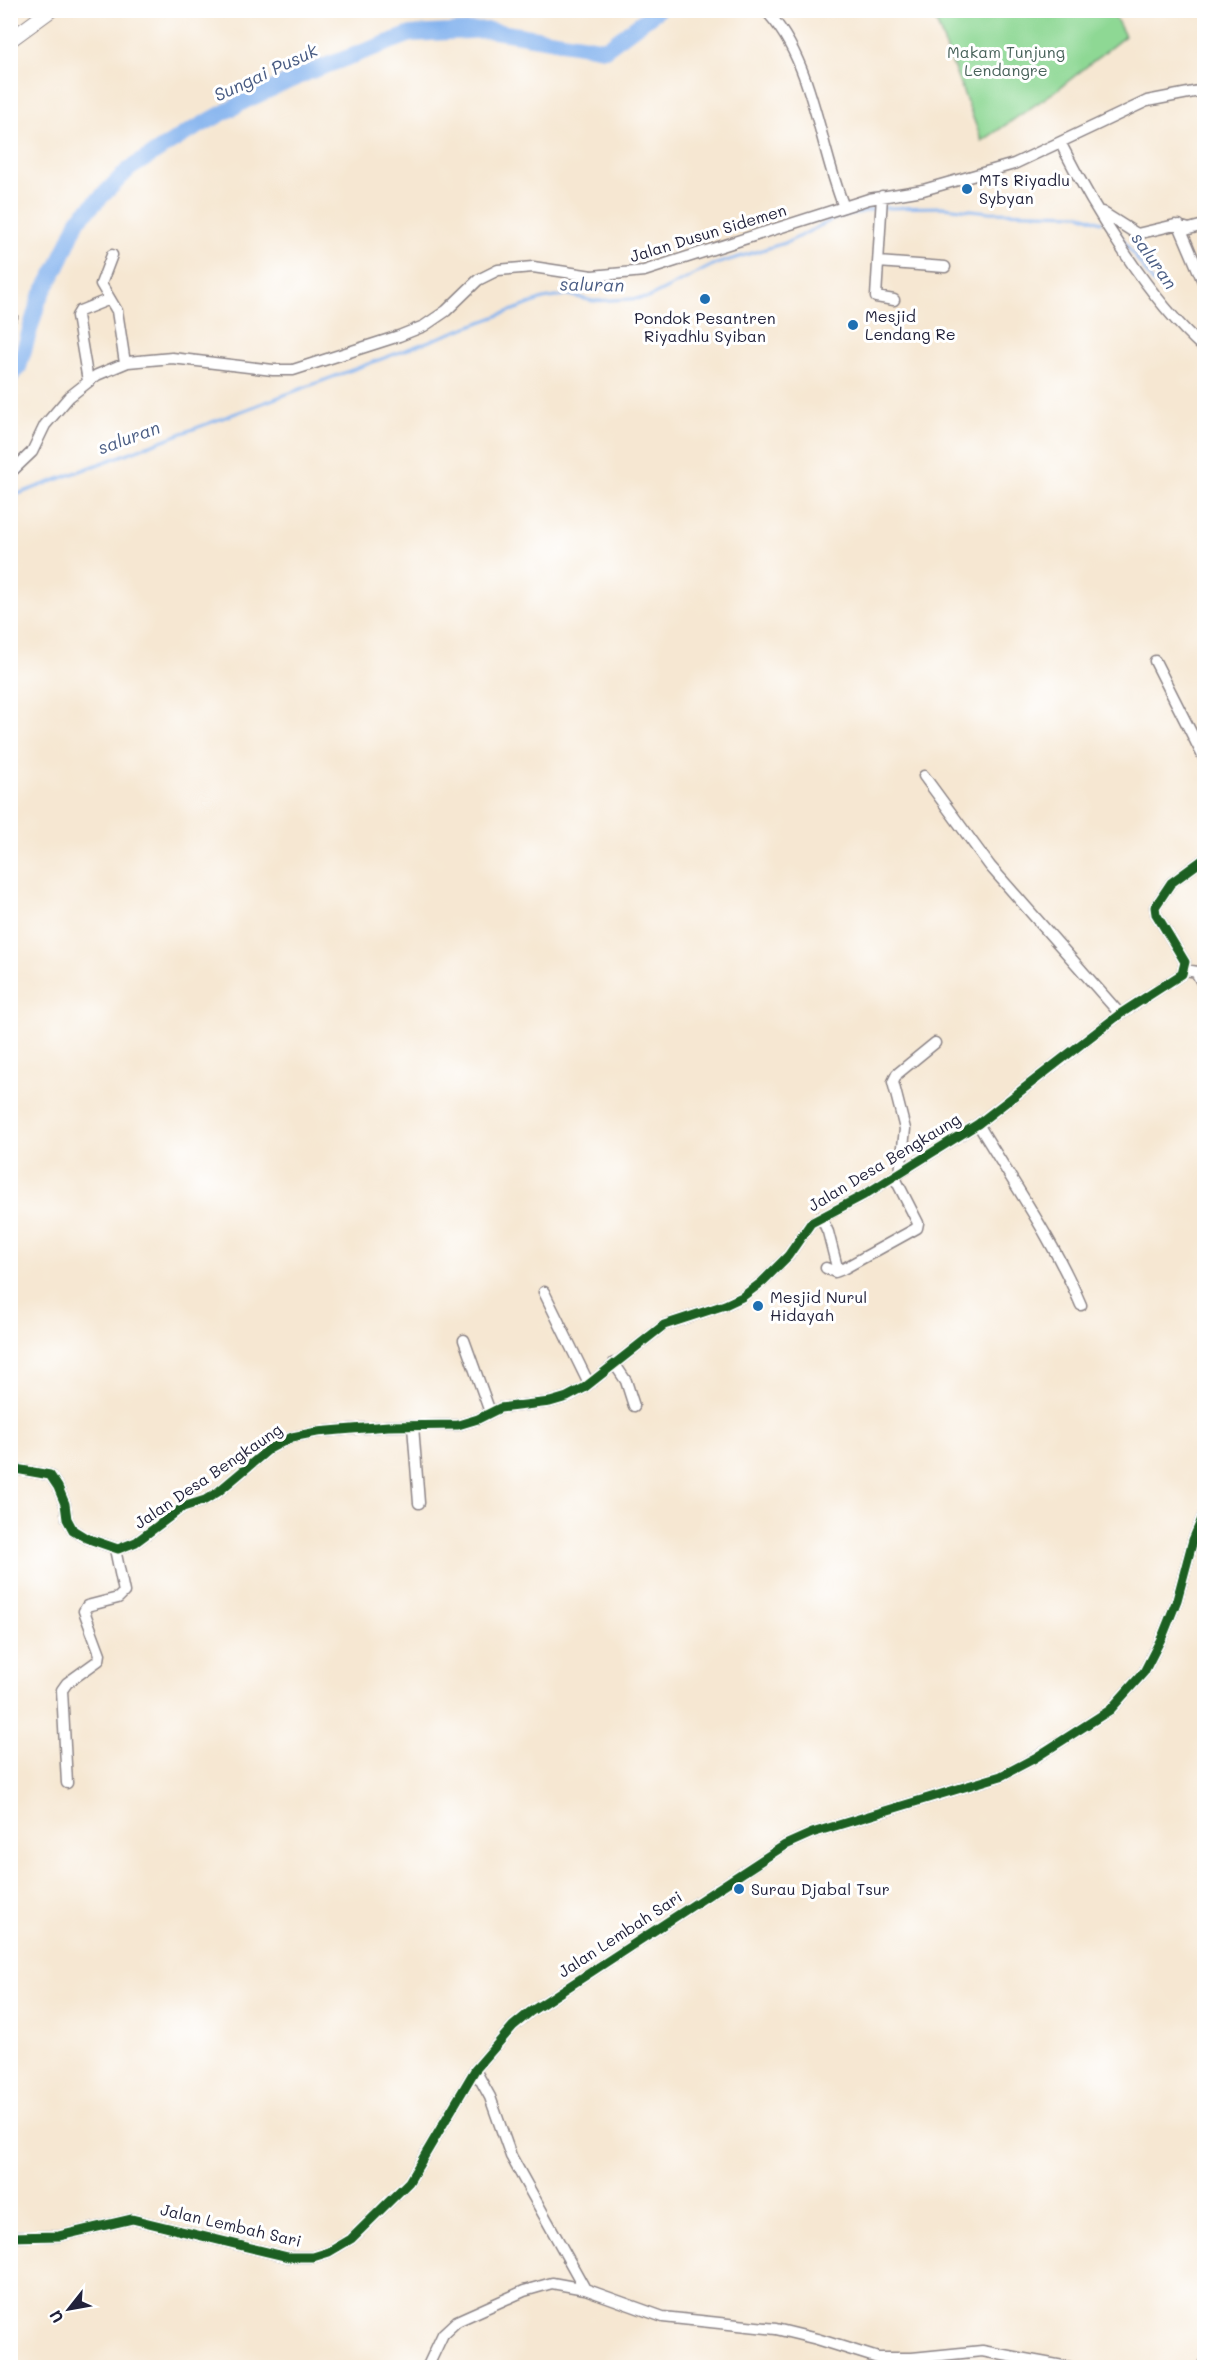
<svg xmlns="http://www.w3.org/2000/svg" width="1215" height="2378" font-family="Mali,sans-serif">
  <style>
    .green { fill: #8ed894; stroke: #587d68; stroke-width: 1.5 }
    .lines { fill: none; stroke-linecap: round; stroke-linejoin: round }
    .stream { stroke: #84b3ee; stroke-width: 3 }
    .river { stroke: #84b3ee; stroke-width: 16 }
    .minor-casing { stroke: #8c8486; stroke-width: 13 }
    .major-casing { stroke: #8c8486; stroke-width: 16 }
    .minor { stroke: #fff; stroke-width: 10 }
    .major { stroke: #fff; stroke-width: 14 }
    .cycleway-casing { stroke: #fff; stroke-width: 13 }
    .cycleway { stroke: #1b5e20; stroke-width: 9 }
    .poi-dot { fill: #1f6fb2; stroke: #fff; stroke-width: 2 }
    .labels { text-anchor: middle; stroke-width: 6; stroke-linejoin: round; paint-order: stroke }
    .park-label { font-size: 16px; fill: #48625a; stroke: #fff }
    .poi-label { font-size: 16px; fill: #22223b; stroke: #fff; text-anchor: start }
    .street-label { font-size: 16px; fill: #22223b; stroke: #fff }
    .water-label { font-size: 18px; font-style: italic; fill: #495c83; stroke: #fff }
  </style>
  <rect width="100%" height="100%" fill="#fff"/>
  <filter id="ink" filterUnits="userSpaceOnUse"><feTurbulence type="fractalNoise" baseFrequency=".0167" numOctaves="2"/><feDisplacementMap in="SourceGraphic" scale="12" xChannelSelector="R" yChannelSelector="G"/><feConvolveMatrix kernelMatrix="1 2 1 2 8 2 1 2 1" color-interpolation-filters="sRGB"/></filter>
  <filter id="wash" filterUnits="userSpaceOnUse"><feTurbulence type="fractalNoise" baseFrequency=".008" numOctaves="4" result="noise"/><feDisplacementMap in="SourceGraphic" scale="24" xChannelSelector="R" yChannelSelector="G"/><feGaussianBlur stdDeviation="1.35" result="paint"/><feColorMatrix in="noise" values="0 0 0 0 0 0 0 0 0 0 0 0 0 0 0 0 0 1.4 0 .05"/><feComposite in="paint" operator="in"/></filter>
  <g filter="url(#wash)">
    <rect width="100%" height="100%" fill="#f6e7d2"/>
    <!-- green -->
    <path class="green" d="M932,11H1112L1125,36L1057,90L982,141Z"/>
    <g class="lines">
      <!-- stream -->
      <path class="stream" d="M884,208L943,207L990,212L1080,214L1101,222
        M1115,228L1154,284
        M10,497L543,299L569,295L593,301L648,298L713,265L788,242L834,219L878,208"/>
      <!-- river -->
      <path class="river" d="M10,377L19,367L39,299L58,266L78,220L129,169L183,135L245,101L309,72L411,34L488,30L605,49L658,10"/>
    </g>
  </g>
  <g filter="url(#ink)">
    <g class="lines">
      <defs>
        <path id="minor" d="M765,10C813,58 819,146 844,207
          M1061,144C1094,209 1149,300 1204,348
          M882,196L876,297L894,300
          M1102,212L1137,234L1175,225L1189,229L1204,225
          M1179,225L1204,284
          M112,255L101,284L117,311L125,363
          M878,262L945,267
          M10,315L12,317
          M88,381L77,316L80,311L110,299
          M10,473L32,452L45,425L69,397L97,375L128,362L172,358L273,370H293L399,336L424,326L446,311L478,280L498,270L533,267L592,276L644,271L869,199L923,190L1014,164L1147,101L1204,90
          M1155,661L1204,758
          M924,776L990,866L1120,1014
          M1185,970L1204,973
          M1197,974L1204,986
          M978,1124C1014,1184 1054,1241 1081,1305
          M900,1173L905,1129L893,1082L897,1074L935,1043
          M821,1217L828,1232L838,1271
          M826,1268L835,1272L843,1269L917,1228L918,1223L894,1176
          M544,1292L589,1384
          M464,1340L490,1412
          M614,1363L626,1381L634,1406
          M413,1426L419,1503
          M10,1468L50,1475L58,1487L65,1504L67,1519L73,1530L86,1538L118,1549L136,1542L183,1507L205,1500L218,1492L269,1449L292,1437L317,1432L388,1426L458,1425L478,1419L500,1408L550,1402L567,1397L584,1388L664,1325L725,1305L742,1297L762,1282L788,1256L811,1223L864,1195L978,1124L1120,1014L1182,974L1185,962L1156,914L1155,907L1171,883L1204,859
          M67,1783L62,1690L67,1683L99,1660L100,1654L84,1611L87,1606L118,1598L124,1592L115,1549
          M475,2070L490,2097L511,2156L585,2289
          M10,2237L59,2236L132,2219L288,2257H313L329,2252L351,2239L409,2182L475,2070L513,2026L530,2012L785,1845L812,1833L1001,1776L1035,1758L1110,1710L1144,1672L1163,1635L1177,1600L1193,1540L1204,1514
          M427,2368L443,2334L457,2321L524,2291L552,2283L585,2289L663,2317L776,2329L817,2339L878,2358H912L982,2351L1074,2368
          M1202,2368L1204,2363"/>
        <path id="major" d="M10,40L51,10"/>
      </defs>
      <!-- minor casing -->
      <use href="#minor" class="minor-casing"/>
      <!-- major casing -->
      <use href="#major" class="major-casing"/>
      <!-- minor -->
      <use href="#minor" class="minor"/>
      <!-- major -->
      <use href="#major" class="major"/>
      <defs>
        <path id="cycleway" d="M10,1468L50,1475L58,1487L65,1504L67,1519L73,1530L86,1538L118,1549L136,1542L183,1507L205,1500L218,1492L269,1449L292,1437L317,1432L388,1426L458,1425L478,1419L500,1408L550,1402L567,1397L584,1388L664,1325L725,1305L742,1297L762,1282L788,1256L811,1223L864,1195L978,1124L1120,1014L1182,974L1185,962L1156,914L1155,907L1171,883L1204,859
          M10,2237L59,2236L132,2219L288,2257H313L329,2252L351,2239L409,2182L475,2070L513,2026L530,2012L785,1845L812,1833L1001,1776L1035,1758L1110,1710L1144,1672L1163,1635L1177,1600L1193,1540L1204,1514"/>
      </defs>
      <!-- cycleway casing -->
      <use href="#cycleway" class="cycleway-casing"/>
      <!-- cycleway -->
      <use href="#cycleway" class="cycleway"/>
    </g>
  </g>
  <!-- markers -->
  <g class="poi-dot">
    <circle cx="967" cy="189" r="6"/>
    <circle cx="705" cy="299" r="6"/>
    <circle cx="853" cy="325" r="6"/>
    <circle cx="758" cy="1306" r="6"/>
    <circle cx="739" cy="1889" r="6"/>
  </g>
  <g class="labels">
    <!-- park labels -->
    <g class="park-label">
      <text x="1006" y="58">Makam Tunjung<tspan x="1006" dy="18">Lendangre</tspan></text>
    </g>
    <!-- poi labels -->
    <g class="poi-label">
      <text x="979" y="186">MTs Riyadlu<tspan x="979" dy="18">Sybyan</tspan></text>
      <text x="865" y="322">Mesjid<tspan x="865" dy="18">Lendang Re</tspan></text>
      <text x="705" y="324" text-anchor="middle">Pondok Pesantren<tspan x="705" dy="18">Riyadhlu Syiban</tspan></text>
      <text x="770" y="1303">Mesjid Nurul<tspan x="770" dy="18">Hidayah</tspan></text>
      <text x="751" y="1895">Surau Djabal Tsur</text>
    </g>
    <!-- street labels -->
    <g class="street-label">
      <text transform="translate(708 233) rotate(-17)" y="6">Jalan Dusun Sidemen</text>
      <text transform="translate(884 1162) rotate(-31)" y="6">Jalan Desa Bengkaung</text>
      <text transform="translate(208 1476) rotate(-34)" y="6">Jalan Desa Bengkaung</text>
      <text transform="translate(620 1934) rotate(-33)" y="6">Jalan Lembah Sari</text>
      <text transform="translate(231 2225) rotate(13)" y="6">Jalan Lembah Sari</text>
    </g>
    <!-- water labels -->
    <g class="water-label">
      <text transform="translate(266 73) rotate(-25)" y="6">Sungai Pusuk</text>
      <text transform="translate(1154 261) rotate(55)" y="6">saluran</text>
      <text transform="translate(592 285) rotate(1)" y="6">saluran</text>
      <text transform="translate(129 438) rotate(-20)" y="6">saluran</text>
    </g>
  </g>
  <!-- margin -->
  <rect width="1215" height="2378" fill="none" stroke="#fff" stroke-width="36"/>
  <!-- north arrow -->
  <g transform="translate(69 2309) rotate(239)" stroke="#ffffff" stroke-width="4.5" paint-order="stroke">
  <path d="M0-4.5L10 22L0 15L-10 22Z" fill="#22223b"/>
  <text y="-9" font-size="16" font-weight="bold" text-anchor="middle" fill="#22223b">U</text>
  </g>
</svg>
